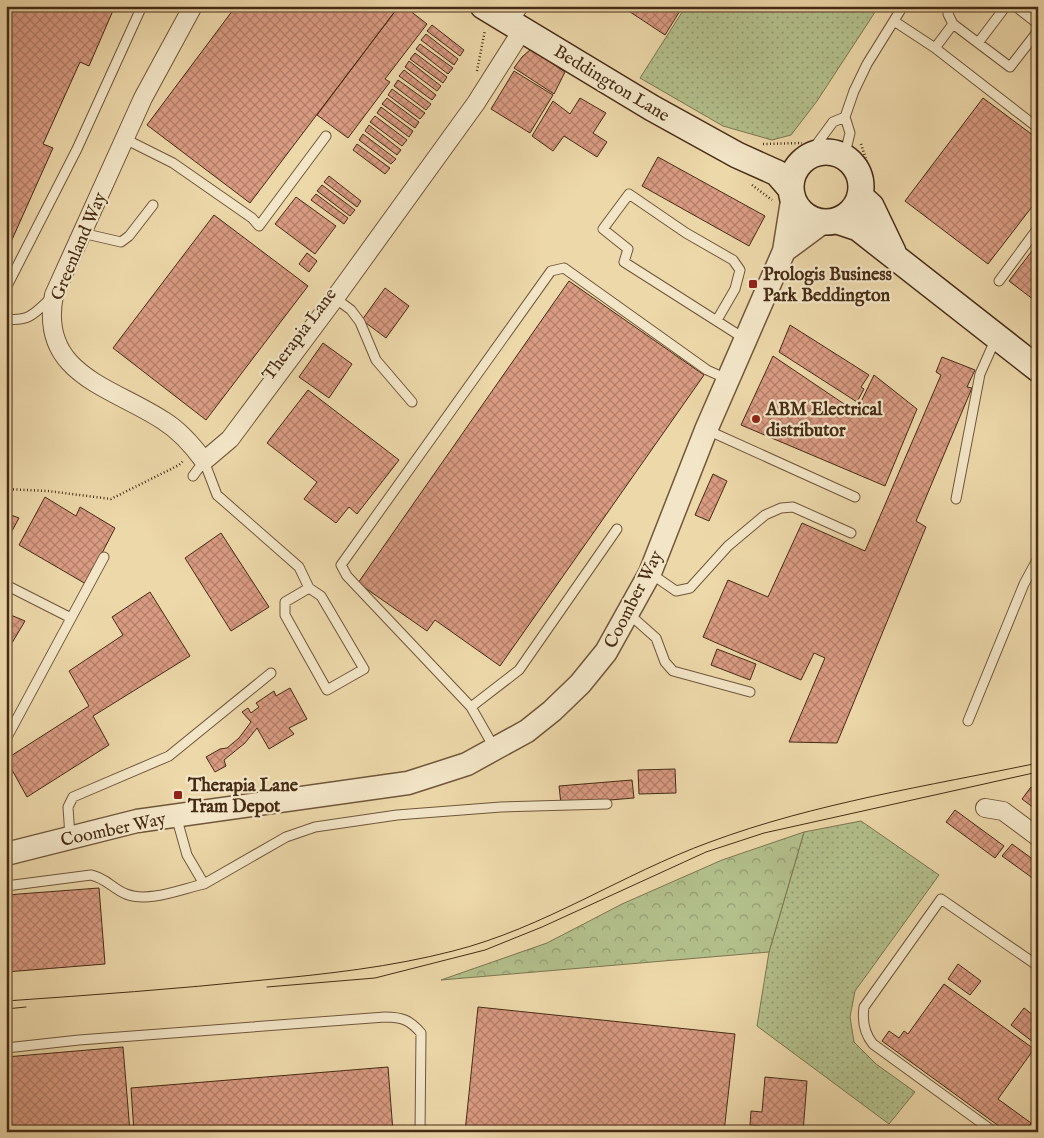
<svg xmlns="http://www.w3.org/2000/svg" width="1044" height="1138" font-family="'IM FELL English',serif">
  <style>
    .grass { fill: url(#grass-dots); stroke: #7c7650 }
    .forest { fill: url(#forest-crowns); stroke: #7c7650 }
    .building { fill: url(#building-cross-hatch); stroke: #462b14 }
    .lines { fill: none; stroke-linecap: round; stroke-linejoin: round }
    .service-casing { stroke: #70563a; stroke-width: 11 }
    .minor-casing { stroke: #70563a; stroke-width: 20 }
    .tertiary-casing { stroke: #70563a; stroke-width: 25 }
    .secondary-casing { stroke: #462b14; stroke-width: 28 }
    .path { stroke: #462b14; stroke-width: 2.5; stroke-dasharray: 1 2.5; stroke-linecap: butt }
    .service { stroke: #f3e6c8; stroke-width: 9 }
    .minor { stroke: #f3e6c8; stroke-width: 18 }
    .tertiary { stroke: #f3e6c8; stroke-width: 22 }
    .secondary { stroke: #f3e6c8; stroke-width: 25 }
    .tram { stroke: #462b14; stroke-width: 1 }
    .poi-dot { fill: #8f2418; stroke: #f3e6c8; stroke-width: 2 }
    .labels { text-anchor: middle; stroke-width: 4.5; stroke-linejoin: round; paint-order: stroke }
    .street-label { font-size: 18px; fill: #462b14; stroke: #f3e6c8 }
    .poi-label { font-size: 18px; font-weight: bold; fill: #462b14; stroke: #f3e6c8; text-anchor: start }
  </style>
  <defs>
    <pattern id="grass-dots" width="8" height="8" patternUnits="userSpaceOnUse" patternTransform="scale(1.25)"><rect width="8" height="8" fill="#b3c08c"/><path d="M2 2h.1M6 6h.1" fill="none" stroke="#939c71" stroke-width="1.8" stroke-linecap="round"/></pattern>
    <pattern id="forest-crowns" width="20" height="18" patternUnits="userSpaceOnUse" patternTransform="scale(1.25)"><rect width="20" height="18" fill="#b3c08c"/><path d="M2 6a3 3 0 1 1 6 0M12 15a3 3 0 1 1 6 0" fill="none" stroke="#939c71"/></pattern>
    <pattern id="building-cross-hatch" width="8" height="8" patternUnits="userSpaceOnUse" patternTransform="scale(1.25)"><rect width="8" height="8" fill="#da9b83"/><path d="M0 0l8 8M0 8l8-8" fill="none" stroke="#b37f6a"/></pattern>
  </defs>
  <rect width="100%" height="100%" fill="#edd8aa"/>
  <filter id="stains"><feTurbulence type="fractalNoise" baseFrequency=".004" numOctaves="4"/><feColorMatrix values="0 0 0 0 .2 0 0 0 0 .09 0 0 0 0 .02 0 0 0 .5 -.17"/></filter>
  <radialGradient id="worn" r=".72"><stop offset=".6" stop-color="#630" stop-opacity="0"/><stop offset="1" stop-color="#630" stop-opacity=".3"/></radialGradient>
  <!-- grass -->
  <path class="grass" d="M686,6H879L817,101L791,135L772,140L723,126L640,78Z
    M861,821L939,875L855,991L850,1017L854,1042L876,1064L915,1092L889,1124L757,1026L769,952L804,832Z"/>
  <!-- forest -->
  <path class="forest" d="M804,832L769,952L441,980L547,943L622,904L722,860Z"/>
  <!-- building -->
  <path class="building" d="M6,6H115L89,66L80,62L43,144L53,148L6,253Z
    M236,6H399L250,203L147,125Z
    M399,6H404L427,24L385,79L390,82L348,138L317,115Z
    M621,6H683L665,35Z
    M432,25L464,50L460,56L427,31Z
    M426,34L458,59L454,65L421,40Z
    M420,44L453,68L448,74L416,49Z
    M531,49L565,72L554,94L514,68L522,57Z
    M415,53L447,77L443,83L410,59Z
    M409,61L441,86L437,91L405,67Z
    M404,70L436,95L432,100L399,76Z
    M514,71L553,95L530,133L491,109Z
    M398,80L431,104L426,110L394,86Z
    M392,89L425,113L420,119L388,95Z
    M387,98L419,122L415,128L382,104Z
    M580,98L606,113L593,133L607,142L597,157L564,136L553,151L532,136L553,101L570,114Z
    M983,98L1038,139V199L988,264L905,201Z
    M381,107L413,131L409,137L377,113Z
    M375,116L407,140L402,146L370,122Z
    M369,125L401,150L397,155L365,131Z
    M363,134L396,159L391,164L359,140Z
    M357,144L390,168L385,174L353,150Z
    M658,157L765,216L749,246L642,186Z
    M329,176L361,201L357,207L324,182Z
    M322,185L355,210L350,216L317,191Z
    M316,194L348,218L344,224L311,200Z
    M296,197L336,226L315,254L275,224Z
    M214,215L308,286L206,420L113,348Z
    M1038,243V303L1009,281Z
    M307,253L317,261L309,272L299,264Z
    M569,281L704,375L500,666L435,620L427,631L358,583Z
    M385,288L409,306L386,338L362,320Z
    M790,325L869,375L861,387L864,389L857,402L779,352Z
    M323,343L352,364L329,398L299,377Z
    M773,356L856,412L874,375L917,409L885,486L741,425Z
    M942,357L975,370L967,387L972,388L916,521L926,527L837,743L789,742L825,658L814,653L801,680L703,637L728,580L768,597L802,523L865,551L941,375L936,372Z
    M308,390L399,460L357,514L349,507L336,523L304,499L317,482L267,443Z
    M713,474L727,481L709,521L695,515Z
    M45,497L76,516L80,507L115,528L86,584L19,545Z
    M6,513L19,518L6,542Z
    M221,533L269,607L231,631L185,558Z
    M150,592L190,656L93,716L109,745L27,797L6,759L89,706L69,671L123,635L112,617Z
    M6,613L25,621L6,653Z
    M717,649L756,664L750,680L711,665Z
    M290,688L307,719L289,728L294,734L269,749L257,728L245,743L224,760L226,766L215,772L206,757L220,749L227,748L239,738L251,722L242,712L248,708L251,713L259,707L256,703L274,691L276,696Z
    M675,769L676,793L639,794L638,770Z
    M632,780L634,798L561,804L559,786Z
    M1031,787L1038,792V811L1022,799Z
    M955,810L1004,846L995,858L946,822Z
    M1012,844L1038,863V882L1002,856Z
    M99,888L105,964L6,972V895Z
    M958,964L981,981L970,995L948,979Z
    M944,984L1034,1049L998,1099L1031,1123L1024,1132H1007L882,1041L889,1031L899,1038L904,1031L908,1034Z
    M478,1007L735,1034L724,1132H465Z
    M1024,1008L1038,1019V1036L1033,1042L1011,1025Z
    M123,1047L130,1132H6V1057Z
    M388,1067L393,1132H134L131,1088Z
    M765,1077L807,1081L803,1132H759L760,1126L750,1125L751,1111L762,1112Z"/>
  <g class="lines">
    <defs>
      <path id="service" d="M950,6L948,14L953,24L1010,67L1038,31
        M1015,6L1038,24
        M894,21L935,48L1038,128
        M513,23L524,6
        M978,43L1006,6
        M935,48L953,24
        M125,139L173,163L252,218L259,226L326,136
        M808,156L833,122L845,117
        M844,158L850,133L845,117L854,91L867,64L903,6
        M82,233L121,242L129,236L153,205
        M999,281L1038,228
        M6,288L77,149L142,6
        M335,298L351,310L360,322L376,360L412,402
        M6,319C30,322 36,312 52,297
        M717,320L735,289L740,270L733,260L686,233L629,194L603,229L628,249L624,262L745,339
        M707,430L855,497
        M204,461L217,495L299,567L309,588L321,596L364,669L327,690L285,615V602L309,588
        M193,476L204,461
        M956,499L980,374L996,338
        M650,573L676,591L690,588L728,546L765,515L781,508L793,507L851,533
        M6,585L71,618
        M629,614L656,638L665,662L673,671L750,692
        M471,707L519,670L617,529
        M968,721L1024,584L1038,558
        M6,739L104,557
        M495,749L471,707L347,576L341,565L551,271L564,268L707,370L727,379
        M176,816L187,855L204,884L286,837L315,827L397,815L501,807L607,804
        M70,837L68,807L73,797L169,756L271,673
        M6,886L91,875C106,878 113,889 126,894C149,903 181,889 204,884
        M6,1048L79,1040L385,1017C402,1017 410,1020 421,1033L420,1132
        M994,1132L873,1044C864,1033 862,1021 864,1007L941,899L1038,966"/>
      <path id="minor" d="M193,6L143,98L54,295C38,375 113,387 164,421C180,431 193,446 204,461L230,439L335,298L476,103L523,29
        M985,808L1003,811L1038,837"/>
      <path id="tertiary" d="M784,251L822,223
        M6,854L137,821L408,783L467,764L527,731L552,711L580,684L606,652L650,573L706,430L784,251L792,201"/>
      <path id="secondary" d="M483,6L652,108L737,155L777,173L790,188
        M791 187a35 35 0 1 1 70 0a35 35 0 1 1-70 0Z
        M860,196L871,206L893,252
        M837,221L858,228L1038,369"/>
    </defs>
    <!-- service casing -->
    <use href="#service" class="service-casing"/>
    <!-- minor casing -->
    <use href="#minor" class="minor-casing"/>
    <!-- tertiary casing -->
    <use href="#tertiary" class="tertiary-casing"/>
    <!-- secondary casing -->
    <use href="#secondary" class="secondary-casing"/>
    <!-- path -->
    <path class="path" d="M477,71L485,30
      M763,144L802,143
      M861,144L873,181
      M752,185L772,200
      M6,489L48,491L111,499L179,465L184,460"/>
    <!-- service -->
    <use href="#service" class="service"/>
    <!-- minor -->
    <use href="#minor" class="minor"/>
    <!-- tertiary -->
    <use href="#tertiary" class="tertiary"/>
    <!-- secondary -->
    <use href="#secondary" class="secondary"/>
    <!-- tram -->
    <path class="tram" d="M267,987L375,978L485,950L542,927L706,852L764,833L1038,772
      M6,1001C92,995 177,989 263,980C327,974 391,967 453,951C544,928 622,874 710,842C815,803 928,786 1038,763
      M6,1009L26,1007"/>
  </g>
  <!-- markers -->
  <g class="poi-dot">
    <rect x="748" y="279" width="10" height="10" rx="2.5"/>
    <circle cx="756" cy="419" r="5"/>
    <rect x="173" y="790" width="10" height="10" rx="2.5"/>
  </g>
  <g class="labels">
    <!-- street labels -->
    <g class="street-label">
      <text transform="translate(612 83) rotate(31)" y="6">Beddington Lane</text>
      <text transform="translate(78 246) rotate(-67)" y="6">Greenland Way</text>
      <text transform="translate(299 334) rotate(-53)" y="6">Therapia Lane</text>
      <text transform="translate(633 599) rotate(-63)" y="6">Coomber Way</text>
      <text transform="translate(113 829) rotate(-12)" y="6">Coomber Way</text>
    </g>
    <!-- poi labels -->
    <g class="poi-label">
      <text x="763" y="280">Prologis Business<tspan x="763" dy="21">Park Beddington</tspan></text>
      <text x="766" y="415">ABM Electrical<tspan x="766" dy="21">distributor</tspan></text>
      <text x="188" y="791">Therapia Lane<tspan x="188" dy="21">Tram Depot</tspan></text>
    </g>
  </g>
  <!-- margin -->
  <rect width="1044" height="1138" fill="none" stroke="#edd8aa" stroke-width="25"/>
  <rect x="8" y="8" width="1029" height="1123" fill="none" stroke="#462b14" stroke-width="2.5"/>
  <rect x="12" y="12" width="1019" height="1113" fill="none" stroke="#462b14"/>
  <rect width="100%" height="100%" filter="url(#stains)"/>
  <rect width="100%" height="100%" fill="url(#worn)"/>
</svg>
